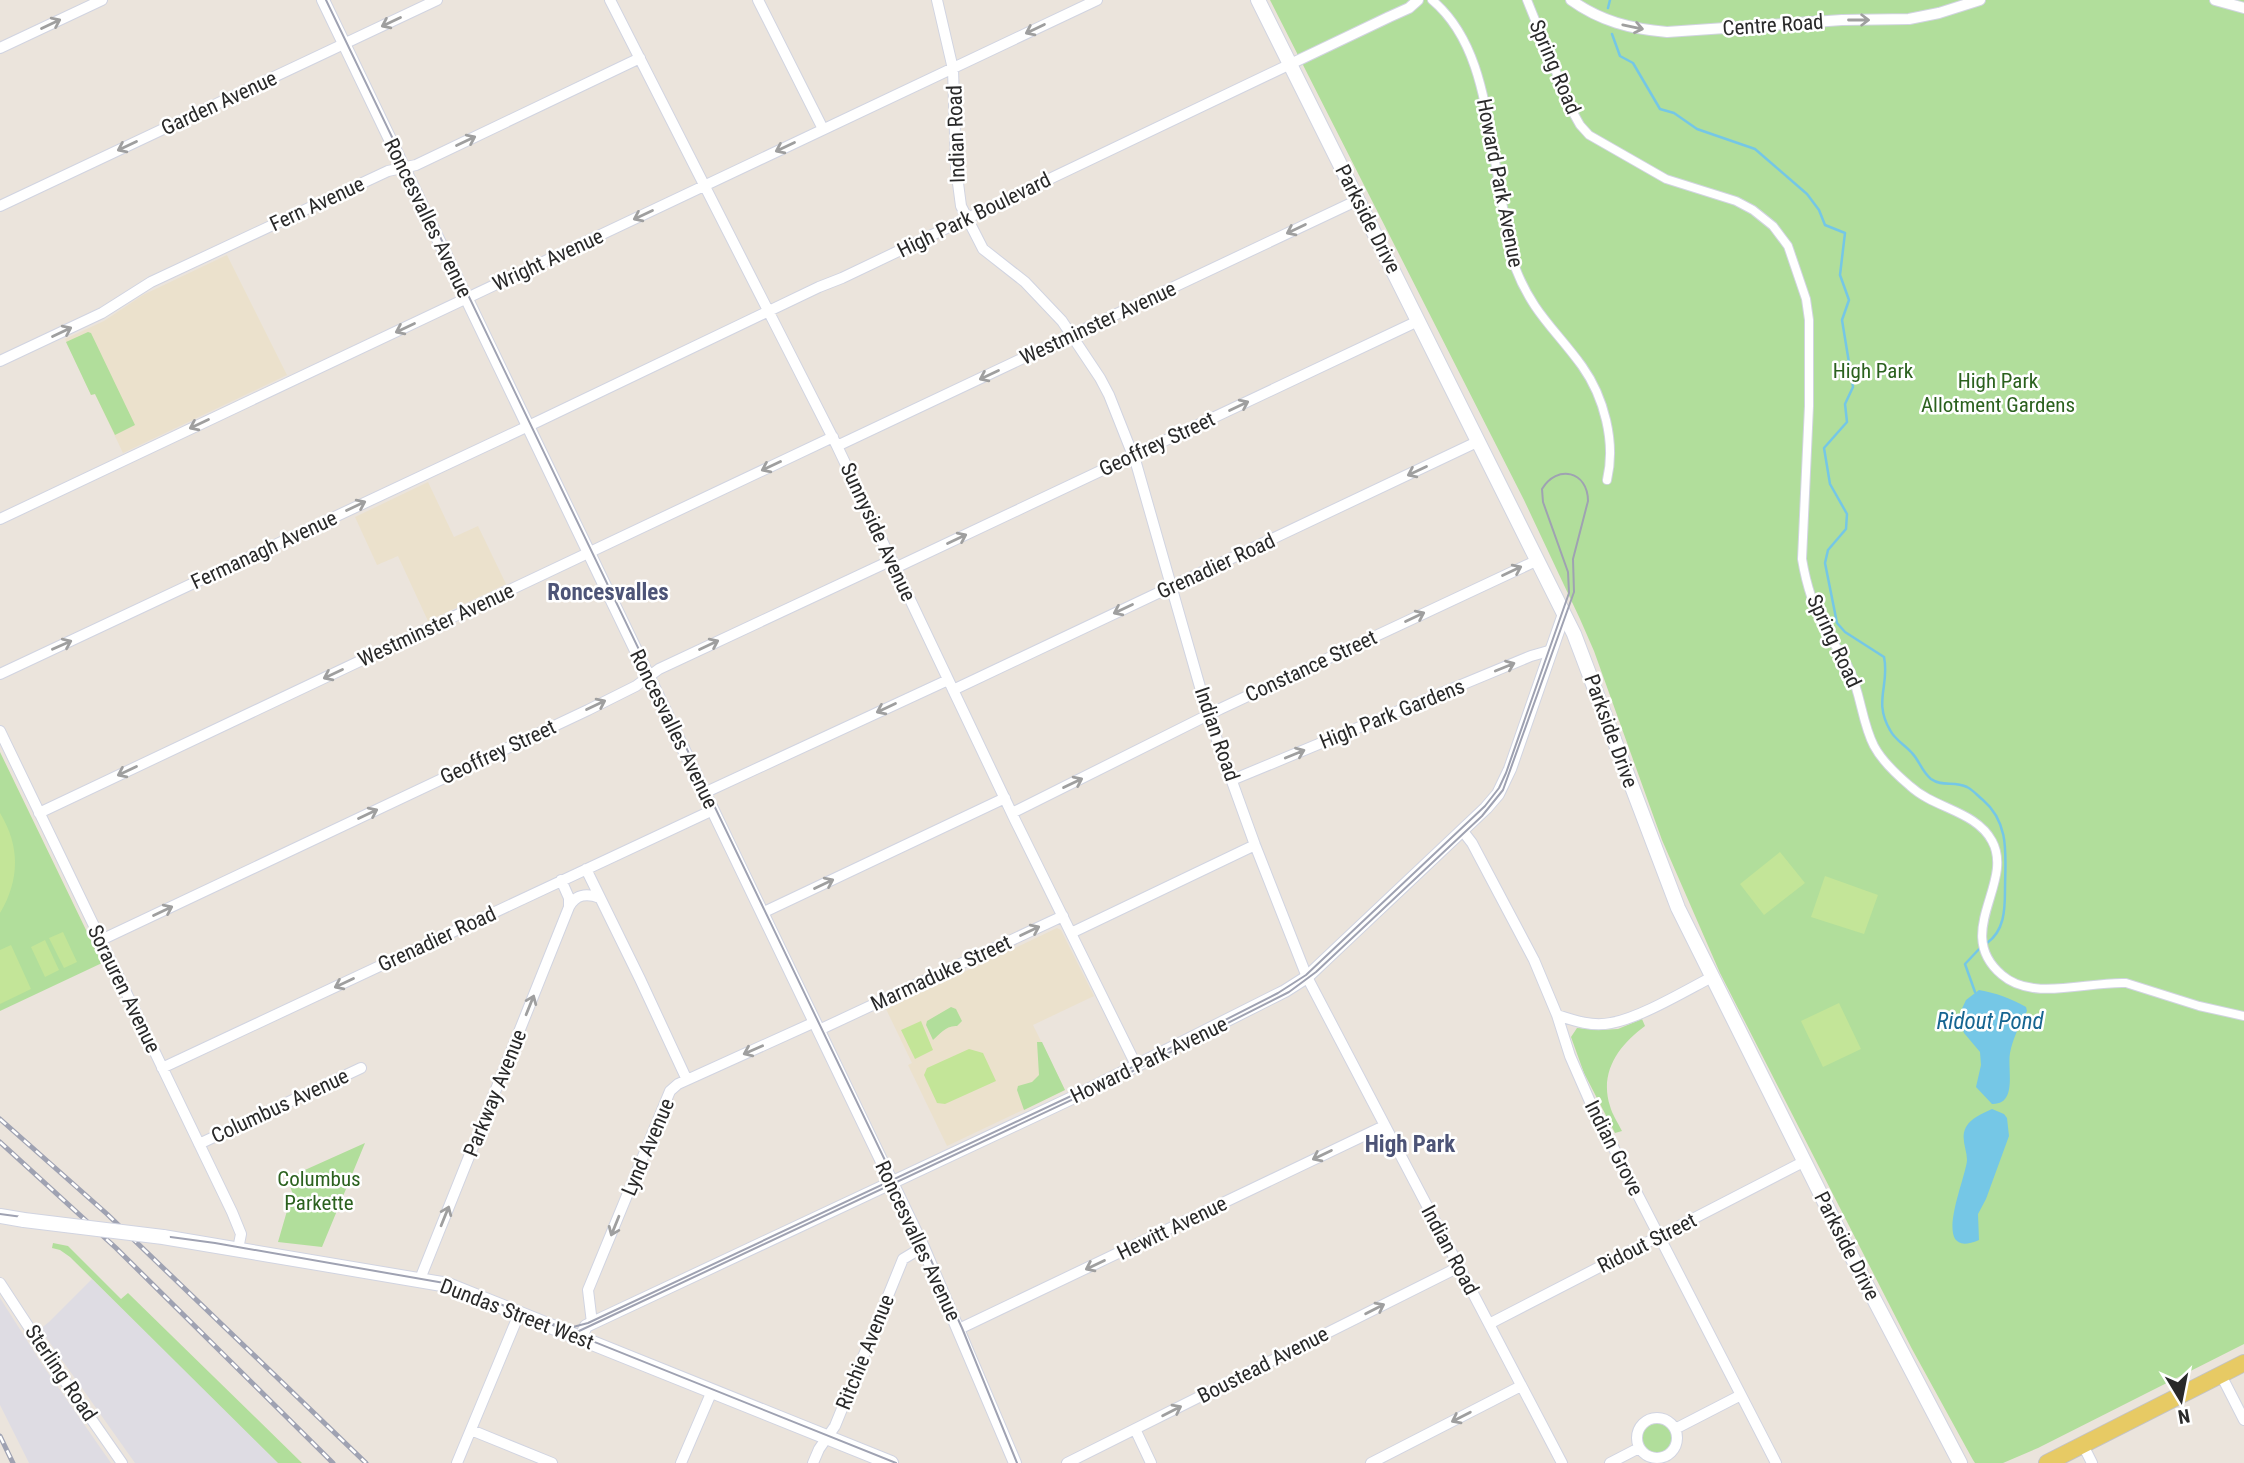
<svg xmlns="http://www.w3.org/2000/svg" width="2244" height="1463" font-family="'Roboto Condensed',sans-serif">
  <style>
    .industrial { fill: #dedce3 }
    .education { fill: #ebe1cc }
    .green { fill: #b1de9b }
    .pitch { fill: #c3e598 }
    .water { fill: #75c7e6 }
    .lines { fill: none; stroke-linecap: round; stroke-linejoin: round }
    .stream { stroke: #75c7e6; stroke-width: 2.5 }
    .pedestrian-casing { stroke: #d1d4e1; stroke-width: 10 }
    .minor-casing { stroke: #d1d4e1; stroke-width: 12 }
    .tertiary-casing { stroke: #d1d4e1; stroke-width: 14 }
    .secondary-casing { stroke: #d1d4e1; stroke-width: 16 }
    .primary-casing { stroke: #c3c3c3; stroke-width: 18 }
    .pedestrian { stroke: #fff; stroke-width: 8 }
    .minor { stroke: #fff; stroke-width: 10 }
    .tertiary { stroke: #fff; stroke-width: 12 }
    .secondary { stroke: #fff; stroke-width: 14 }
    .primary { stroke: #e7ca64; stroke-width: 16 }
    .tram { stroke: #9fa2b2; stroke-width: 2 }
    .rail-casing { stroke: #9fa2b2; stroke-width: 5 }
    .rail { stroke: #fff; stroke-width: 2.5; stroke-dasharray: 8; stroke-linecap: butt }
    .secondary-bridge-casing { stroke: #d1d4e1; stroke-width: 16; stroke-linecap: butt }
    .secondary-bridge { stroke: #fff; stroke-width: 14 }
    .oneway { stroke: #9f9f9f }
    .labels { text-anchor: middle; stroke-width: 5; stroke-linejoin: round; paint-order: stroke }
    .street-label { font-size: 21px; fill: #292929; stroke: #fff }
    .park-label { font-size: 21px; fill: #2b611e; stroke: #fff }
    .neighbourhood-label { font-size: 23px; font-weight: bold; fill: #4d5477; stroke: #fff }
    .water-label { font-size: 23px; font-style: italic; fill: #166591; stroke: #fff }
  </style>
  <rect width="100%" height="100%" fill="#ebe4dc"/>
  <!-- industrial -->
  <path class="industrial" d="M92,1279L203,1388L278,1463H135L40,1329L49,1322Z
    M0,1298L42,1364L111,1463H29L0,1405Z"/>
  <!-- education -->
  <path class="education" d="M227,255L287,375L123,453L95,394L91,395L65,339L104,321L143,295Z
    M428,482L454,537L478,526L506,584L428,621L398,556L377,565L355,517Z
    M1057,928L1061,930L1094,996L1033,1025L1065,1090L947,1146L908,1065L912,1063L886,1009Z"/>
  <!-- green -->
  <path class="green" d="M1270,0H2244V1344L2038,1448L2003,1463H1975L1973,1460L1912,1349L1720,973L1662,840L1594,651L1580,619L1524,500Z
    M88,332L91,333L135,425L115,435L95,394L91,395L66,342Z
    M0,752L102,963L0,1011Z
    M951,1007L956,1009L962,1021L957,1026C946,1025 939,1035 933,1040L926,1025L927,1021Z
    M1642,1019L1645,1026C1619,1045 1599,1072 1610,1106C1612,1114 1618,1123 1622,1131L1615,1133L1584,1073L1571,1037L1577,1028L1601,1030L1618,1029Z
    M1037,1042H1042L1065,1090L1024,1110L1017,1090L1018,1086L1032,1082L1039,1075Z
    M365,1143L322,1247L278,1242L289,1204L295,1200L287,1178Z
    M53,1243L68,1246L121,1299L128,1293L302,1463H278L70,1257L60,1250L52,1248Z
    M1641 1439a16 16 0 1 1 32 0a16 16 0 1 1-32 0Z"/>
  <!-- pitch -->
  <path class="pitch" d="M0,813C20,846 20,879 0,913Z
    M1780,852L1805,883L1764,915L1740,884Z
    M1825,876L1878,895L1864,934L1811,917Z
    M63,932L77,962L64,968L49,938Z
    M45,940L59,970L45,977L31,947Z
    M11,945L31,989L0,1004V950Z
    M1839,1003L1861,1049L1823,1067L1801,1021Z
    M921,1021L933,1050L915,1059L901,1030Z
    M969,1049L983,1053L996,1081L945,1104L937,1103L924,1075L927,1068Z"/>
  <!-- water -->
  <path class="water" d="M1979,990C1996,993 2010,998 2026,1007L2027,1011C2020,1024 2013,1038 2010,1053C2007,1069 2018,1105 1992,1104L1976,1087L1981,1065L1980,1052L1964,1033L1958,1017L1966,1000Z
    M1992,1109L2004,1114L2007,1118L2009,1136L1986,1199L1978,1214L1979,1240C1928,1262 1966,1179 1967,1160C1967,1149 1960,1138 1966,1127C1972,1117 1982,1114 1992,1109Z"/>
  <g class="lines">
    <!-- stream -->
    <path class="stream" d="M1608,8L1610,0
      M1612,34L1620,56L1633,63L1660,109L1674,113L1697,129L1755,149L1807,194L1819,210L1825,225L1845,233L1840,275L1849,300L1842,320L1853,387L1845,404L1847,422L1824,448L1830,484L1847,514L1846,529L1828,550L1825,563L1837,623L1845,632L1884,657C1890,685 1873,701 1890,730C1895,740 1904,744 1912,753C1919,760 1922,772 1931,779C1942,787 1954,781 1967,787C1973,790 1978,796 1983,800C2011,824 2005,858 2005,890C2005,911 2004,931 1987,943
      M1975,992L1965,964L1981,947"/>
    <defs>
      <path id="pedestrian" d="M1432,0C1481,41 1486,113 1497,172C1502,204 1508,235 1515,267C1532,312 1555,329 1582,366C1604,397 1616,442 1607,480
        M1527,0L1571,109L1580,125L1589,135L1666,179L1736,201L1753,210L1773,226L1788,246L1806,299L1809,320V406L1802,559C1806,583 1814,609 1826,630C1833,644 1844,656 1850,671C1861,695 1862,723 1874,746C1882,761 1897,775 1910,786C1935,809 1976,811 1992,841C2015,883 1952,933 2002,975C2033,1002 2088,981 2126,983L2199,1006L2244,1016"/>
      <path id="minor" d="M610,0L837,446L1015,820L1137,1067
        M758,0L823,129
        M937,0L953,69L956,168L961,206L983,249L1025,282L1062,321L1100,378L1109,395L1136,463L1208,715L1255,845L1307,977L1562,1463
        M1571,0C1600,21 1631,29 1667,32L1842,20L1909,19L1939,13L1980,0
        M2215,0L2244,8
        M0,48L102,0
        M0,206L437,0
        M0,361L102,313L151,282L388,171L416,165L640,58
        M837,446L1358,200
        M0,519L1097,0
        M895,568L1418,321
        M0,674L539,421L819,287L842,278L1389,17L1409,8L1418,0
        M953,690L1479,441
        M0,731L232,1212L241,1234L238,1249
        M1232,780L1531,656L1552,650
        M704,793L948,680
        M39,813L833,437
        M1012,813L1220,709L1538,560
        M1462,830L1472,843L1534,960L1557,1015L1570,1056L1591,1104L1776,1463
        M586,869L640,979L687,1080
        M569,907C576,894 587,893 600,898
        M762,913L1005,798
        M1071,933L1255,845
        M101,940L588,710L636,686L659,669L892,560
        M1557,1015C1575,1021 1593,1027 1611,1023C1640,1018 1685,991 1712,977
        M819,1030L1063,916
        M162,1068L713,810
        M199,1144L361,1068
        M420,1279L569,907V898L561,880
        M0,1283L53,1364L122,1463
        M592,1323L588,1290L670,1091L678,1084L815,1022
        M1489,1324L1805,1161
        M959,1329L1384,1126
        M2221,1375L2244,1420
        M1637 1438a20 20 0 1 1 40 0a20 20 0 1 1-40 0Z
        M1135,1429L1151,1463
        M1675,1429L1741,1395
        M471,1430L552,1463
        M2083,1445L2092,1463
        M457,1463L519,1314
        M681,1463L712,1391
        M813,1463L819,1449L835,1426L903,1259L923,1247
        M1067,1463L1459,1267
        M1371,1463L1521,1386
        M1610,1463L1639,1448"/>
      <path id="tertiary" d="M323,0L923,1247L1015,1463
        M581,1337L586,1326L1072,1098L1285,991L1307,977L1486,808L1498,794L1510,769L1564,614"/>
      <path id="secondary" d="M1258,0L1574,634L1678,908L1853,1259L1960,1463
        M0,1216L24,1220
        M163,1237L448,1285L891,1463"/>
      <path id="primary" d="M2047,1463L2244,1363"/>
    </defs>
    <!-- pedestrian casing -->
    <use href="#pedestrian" class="pedestrian-casing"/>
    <!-- minor casing -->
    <use href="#minor" class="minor-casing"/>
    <!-- tertiary casing -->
    <use href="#tertiary" class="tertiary-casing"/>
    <!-- secondary casing -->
    <use href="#secondary" class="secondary-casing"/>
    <!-- primary casing -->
    <use href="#primary" class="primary-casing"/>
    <!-- pedestrian -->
    <use href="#pedestrian" class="pedestrian"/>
    <!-- minor -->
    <use href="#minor" class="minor"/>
    <!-- tertiary -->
    <use href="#tertiary" class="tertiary"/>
    <!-- secondary -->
    <use href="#secondary" class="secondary"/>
    <!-- primary -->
    <use href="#primary" class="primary"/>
    <!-- tram -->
    <path class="tram" d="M326,0L894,1179L962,1328L1017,1463
      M0,1214L215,1243L450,1284L896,1463
      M551,1324L573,1327L588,1323L1137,1065L1278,993L1306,975L1485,806L1499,788L1506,773L1569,593L1568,572L1543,502L1542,489C1557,464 1588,471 1588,501L1573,559L1574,592L1503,790L1482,816L1316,972L1289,992L1129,1073L579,1331L571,1333L559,1332"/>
    <defs>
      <path id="rail" d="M0,1119L107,1214L366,1463
        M0,1142L116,1248L333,1463
        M0,1436L13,1463"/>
    </defs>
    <!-- rail casing -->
    <use href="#rail" class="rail-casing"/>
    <!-- rail -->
    <use href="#rail" class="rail"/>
    <defs>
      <path id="secondary-bridge" d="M24,1220L163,1237"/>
    </defs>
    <!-- secondary-bridge casing -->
    <use href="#secondary-bridge" class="secondary-bridge-casing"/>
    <!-- secondary-bridge -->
    <use href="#secondary-bridge" class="secondary-bridge"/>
  </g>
  <!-- one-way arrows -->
  <defs><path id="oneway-shaft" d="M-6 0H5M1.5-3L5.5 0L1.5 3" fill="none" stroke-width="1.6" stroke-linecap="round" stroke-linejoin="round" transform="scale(1.75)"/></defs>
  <g class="oneway">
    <use href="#oneway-shaft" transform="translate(1859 20)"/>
    <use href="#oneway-shaft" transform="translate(391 22) rotate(155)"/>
    <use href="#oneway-shaft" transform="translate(51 24) rotate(-25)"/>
    <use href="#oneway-shaft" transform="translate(1633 27) rotate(12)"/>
    <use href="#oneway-shaft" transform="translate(1035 29) rotate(154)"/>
    <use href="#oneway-shaft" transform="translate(466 141) rotate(-25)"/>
    <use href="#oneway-shaft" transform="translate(127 146) rotate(155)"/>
    <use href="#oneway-shaft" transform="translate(785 147) rotate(155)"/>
    <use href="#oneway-shaft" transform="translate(643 215) rotate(155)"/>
    <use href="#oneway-shaft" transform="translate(1296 229) rotate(154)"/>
    <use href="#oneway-shaft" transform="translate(405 328) rotate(155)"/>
    <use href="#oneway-shaft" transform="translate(62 332) rotate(-25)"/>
    <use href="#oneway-shaft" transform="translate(989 375) rotate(155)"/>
    <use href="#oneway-shaft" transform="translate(1239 406) rotate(-25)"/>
    <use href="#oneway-shaft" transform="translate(199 424) rotate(155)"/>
    <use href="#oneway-shaft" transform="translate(771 466) rotate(155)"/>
    <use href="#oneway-shaft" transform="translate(1417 471) rotate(155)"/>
    <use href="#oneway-shaft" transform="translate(356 506) rotate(-25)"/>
    <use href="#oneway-shaft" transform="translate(957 539) rotate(-25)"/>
    <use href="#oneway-shaft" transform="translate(1512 571) rotate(-25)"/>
    <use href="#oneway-shaft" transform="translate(1123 609) rotate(155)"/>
    <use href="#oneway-shaft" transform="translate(1415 617) rotate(-25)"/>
    <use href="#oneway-shaft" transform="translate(62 645) rotate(-24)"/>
    <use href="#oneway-shaft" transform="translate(709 645) rotate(-25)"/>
    <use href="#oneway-shaft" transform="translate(1505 667) rotate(-22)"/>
    <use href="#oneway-shaft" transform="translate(333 674) rotate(155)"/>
    <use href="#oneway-shaft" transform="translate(596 705) rotate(-26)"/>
    <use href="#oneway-shaft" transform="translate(886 708) rotate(155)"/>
    <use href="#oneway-shaft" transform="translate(1295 754) rotate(-22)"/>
    <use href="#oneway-shaft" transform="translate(127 771) rotate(155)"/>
    <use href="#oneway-shaft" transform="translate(1073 783) rotate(-26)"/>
    <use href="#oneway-shaft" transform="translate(368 814) rotate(-25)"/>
    <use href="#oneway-shaft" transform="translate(824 884) rotate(-25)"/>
    <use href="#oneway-shaft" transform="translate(163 911) rotate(-25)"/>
    <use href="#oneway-shaft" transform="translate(1030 931) rotate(-25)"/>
    <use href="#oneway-shaft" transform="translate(344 983) rotate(155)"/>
    <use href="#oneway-shaft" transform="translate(530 1005) rotate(-68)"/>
    <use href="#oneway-shaft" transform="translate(753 1050) rotate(156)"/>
    <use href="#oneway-shaft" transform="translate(1322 1155) rotate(154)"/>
    <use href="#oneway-shaft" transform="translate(445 1216) rotate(-68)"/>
    <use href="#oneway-shaft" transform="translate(615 1226) rotate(112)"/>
    <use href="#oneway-shaft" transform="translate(1095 1265) rotate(154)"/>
    <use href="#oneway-shaft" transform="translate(1375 1309) rotate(-27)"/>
    <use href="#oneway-shaft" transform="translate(1172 1411) rotate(-27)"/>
    <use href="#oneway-shaft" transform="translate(1461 1417) rotate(153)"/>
  </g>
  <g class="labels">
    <!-- street labels -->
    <g class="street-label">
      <text transform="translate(1773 25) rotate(-4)" y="7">Centre Road</text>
      <text transform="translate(1555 67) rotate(67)" y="7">Spring Road</text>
      <text transform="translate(219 103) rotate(-25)" y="7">Garden Avenue</text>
      <text transform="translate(956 134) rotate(-92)" y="7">Indian Road</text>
      <text transform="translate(1500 183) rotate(79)" y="7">Howard Park Avenue</text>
      <text transform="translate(317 204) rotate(-25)" y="7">Fern Avenue</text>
      <text transform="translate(974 215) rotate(-26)" y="7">High Park Boulevard</text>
      <text transform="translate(428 218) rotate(64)" y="7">Roncesvalles Avenue</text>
      <text transform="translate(1368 219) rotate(63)" y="7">Parkside Drive</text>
      <text transform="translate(548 260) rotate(-25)" y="7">Wright Avenue</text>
      <text transform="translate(1098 323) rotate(-25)" y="7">Westminster Avenue</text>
      <text transform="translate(1157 444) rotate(-25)" y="7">Geoffrey Street</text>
      <text transform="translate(878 532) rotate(65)" y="7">Sunnyside Avenue</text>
      <text transform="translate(264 550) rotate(-25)" y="7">Fermanagh Avenue</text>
      <text transform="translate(1216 566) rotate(-25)" y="7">Grenadier Road</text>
      <text transform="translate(436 625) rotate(-25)" y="7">Westminster Avenue</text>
      <text transform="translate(1834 641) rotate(65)" y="7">Spring Road</text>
      <text transform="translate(1311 666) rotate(-25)" y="7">Constance Street</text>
      <text transform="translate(1392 714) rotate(-22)" y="7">High Park Gardens</text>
      <text transform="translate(674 729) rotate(64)" y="7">Roncesvalles Avenue</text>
      <text transform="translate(1611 731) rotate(70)" y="7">Parkside Drive</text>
      <text transform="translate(1217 734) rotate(71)" y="7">Indian Road</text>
      <text transform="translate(498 752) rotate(-25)" y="7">Geoffrey Street</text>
      <text transform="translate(437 939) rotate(-25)" y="7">Grenadier Road</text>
      <text transform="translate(941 973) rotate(-25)" y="7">Marmaduke Street</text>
      <text transform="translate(124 989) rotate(64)" y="7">Sorauren Avenue</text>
      <text transform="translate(1149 1060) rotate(-26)" y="7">Howard Park Avenue</text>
      <text transform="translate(495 1093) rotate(-68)" y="7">Parkway Avenue</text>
      <text transform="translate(280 1106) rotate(-25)" y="7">Columbus Avenue</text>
      <text transform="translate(648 1147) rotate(-67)" y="7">Lynd Avenue</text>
      <text transform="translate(1614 1148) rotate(63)" y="7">Indian Grove</text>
      <text transform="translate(1172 1228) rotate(-26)" y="7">Hewitt Avenue</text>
      <text transform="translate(918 1241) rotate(65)" y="7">Roncesvalles Avenue</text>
      <text transform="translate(1647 1243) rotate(-27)" y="7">Ridout Street</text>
      <text transform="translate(1847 1246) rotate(63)" y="7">Parkside Drive</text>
      <text transform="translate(1450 1250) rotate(62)" y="7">Indian Road</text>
      <text transform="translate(517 1314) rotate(21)" y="7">Dundas Street West</text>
      <text transform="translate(865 1352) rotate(-68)" y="7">Ritchie Avenue</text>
      <text transform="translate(1263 1365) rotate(-27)" y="7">Boustead Avenue</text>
      <text transform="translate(61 1373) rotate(56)" y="7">Sterling Road</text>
    </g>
    <!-- park labels -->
    <g class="park-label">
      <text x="1873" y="378">High Park</text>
      <text x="1998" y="388">High Park<tspan x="1998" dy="24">Allotment Gardens</tspan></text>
      <text x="319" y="1186">Columbus<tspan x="319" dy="24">Parkette</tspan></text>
    </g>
    <!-- neighbourhood labels -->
    <g class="neighbourhood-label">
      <text x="608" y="600">Roncesvalles</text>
      <text x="1410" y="1152">High Park</text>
    </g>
    <!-- water labels -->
    <g class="water-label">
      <text x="1990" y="1029">Ridout Pond</text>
    </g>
  </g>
  <!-- north arrow -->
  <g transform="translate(2181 1400) rotate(170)" stroke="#ffffff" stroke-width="5" paint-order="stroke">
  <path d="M0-5L12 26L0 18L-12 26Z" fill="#292929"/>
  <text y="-10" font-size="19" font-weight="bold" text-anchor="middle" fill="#292929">N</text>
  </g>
</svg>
